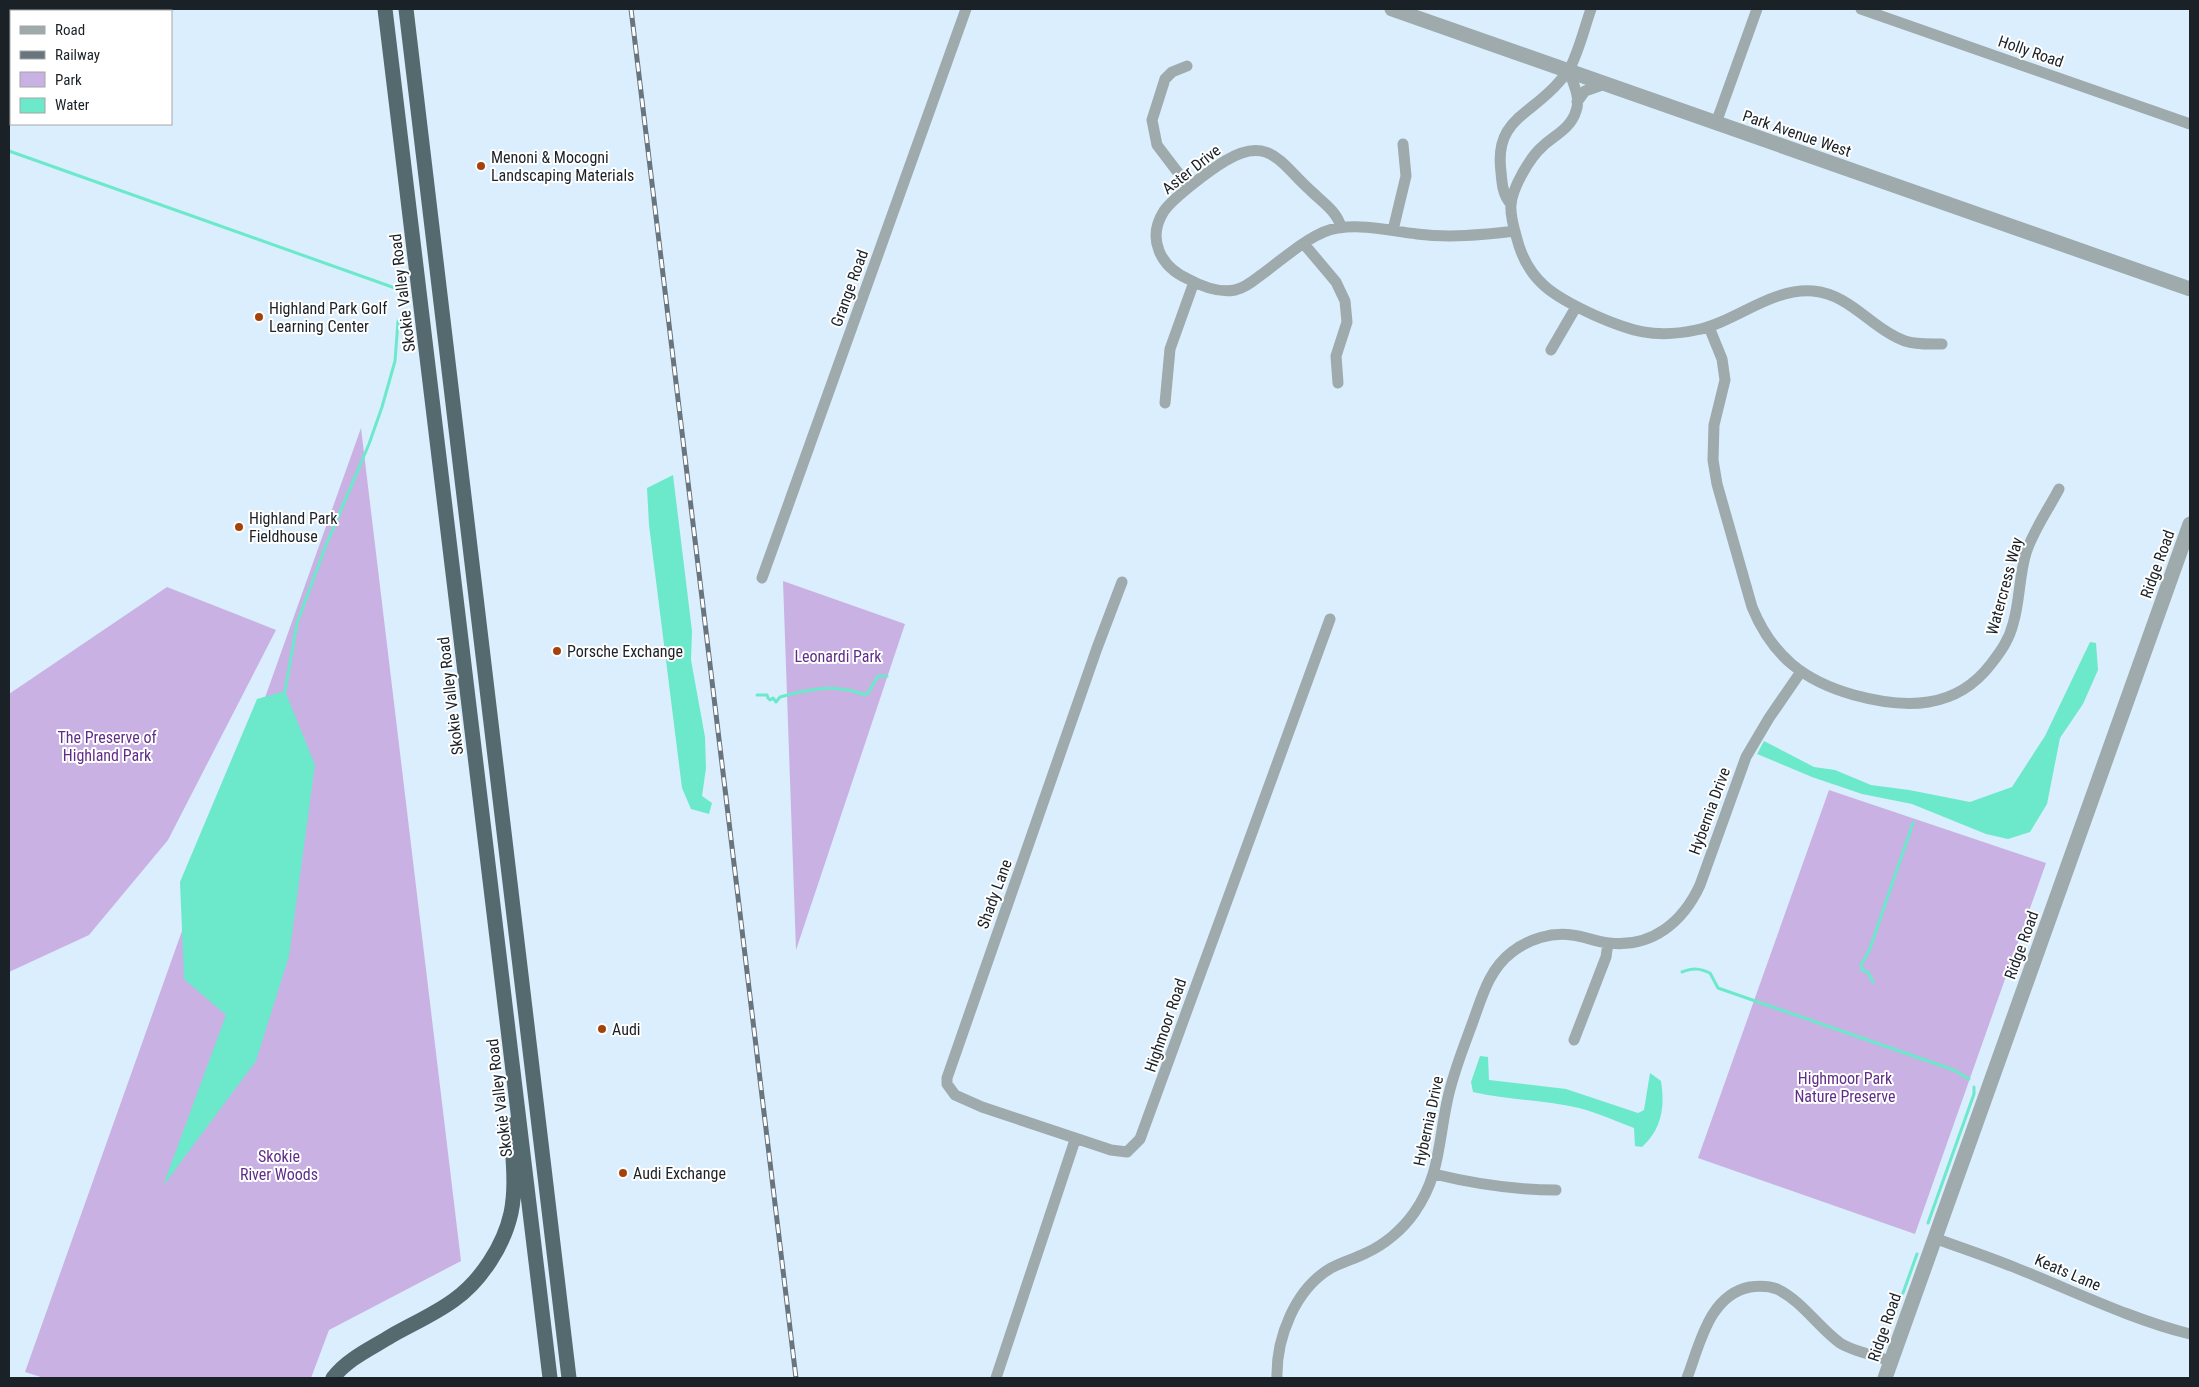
<svg xmlns="http://www.w3.org/2000/svg" width="2199" height="1387" font-family="'Roboto Condensed',sans-serif">
  <style>
    .green { fill: #c9b1e4 }
    .water { fill: #6ce8cb }
    .lines { fill: none; stroke-linecap: round; stroke-linejoin: round }
    .stream { stroke: #6ce8cb; stroke-width: 3 }
    .minor { stroke: #9eaaac; stroke-width: 11 }
    .tertiary { stroke: #9eaaac; stroke-width: 15 }
    .trunk { stroke: #546a6e; stroke-width: 15 }
    .rail-casing { stroke: #68747e; stroke-width: 5 }
    .rail { stroke: #fff; stroke-width: 3; stroke-dasharray: 9; stroke-linecap: butt }
    .poi-dot { fill: #a5420a; stroke: #fff; stroke-width: 2 }
    .labels { text-anchor: middle; stroke-width: 4; stroke-linejoin: round; paint-order: stroke }
    .street-label { font-size: 16px; fill: #1a2127; stroke: #fff }
    .poi-label { font-size: 16px; fill: #1a2127; stroke: #fff; text-anchor: start }
    .park-label { font-size: 16px; fill: #602d8a; stroke: #fff }
  </style>
  <rect width="100%" height="100%" fill="#daeefd"/>
  <!-- green -->
  <path class="green" d="M361,428L461,1261L329,1330L311,1378H44L25,1372Z
    M783,581L905,624L796,950Z
    M167,587L276,630L168,840L89,935L9,972V694Z
    M1829,790L2046,863L1915,1234L1698,1158Z"/>
  <!-- water -->
  <path class="water" d="M673,475L692,631L691,660L705,737L706,768L702,796L712,803L709,814L691,809L682,788L649,525L647,488Z
    M2090,642L2096,643L2098,670L2083,704L2060,738L2047,804L2030,832L2008,839L1986,834L1912,804L1862,794L1812,777L1757,754L1764,741L1814,767L1835,770L1871,785L1909,790L1970,802L2012,787L2045,736Z
    M285,691L315,765L289,956L256,1061L163,1186L226,1015L184,979L180,882L257,699Z
    M1480,1056L1488,1057L1489,1080L1566,1089L1638,1113L1644,1110L1650,1073L1661,1081C1665,1107 1662,1129 1642,1147L1635,1146L1634,1128C1616,1121 1598,1113 1579,1108C1545,1100 1508,1100 1473,1092L1471,1082Z"/>
  <g class="lines">
    <!-- stream -->
    <path class="stream" d="M9,151L395,288
      M285,691L297,623L326,545L369,444L382,407L395,361L398,321
      M757,695H767L768,698L770,700L773,698L776,702L780,697C809,689 836,683 865,695L868,693L878,676H887
      M1682,972C1693,968 1699,968 1710,973L1718,988L1954,1070L1969,1079
      M1873,982L1868,972L1862,970L1861,965L1869,951L1913,823
      M1928,1223L1974,1094V1087
      M1903,1293L1917,1254"/>
    <!-- minor -->
    <path class="minor" d="M1861,9L2190,124
      M1187,66L1172,72L1165,79L1152,120L1157,145L1189,187
      M1569,71C1573,83 1581,98 1576,111C1571,128 1555,135 1543,146C1530,157 1512,188 1511,205C1510,215 1514,229 1517,239C1528,282 1555,297 1594,315C1630,331 1655,339 1696,330C1736,322 1770,288 1813,291C1850,294 1872,329 1905,341C1917,345 1930,344 1942,344
      M1577,102L1585,91L1605,84
      M1716,123L1757,9
      M1511,204C1503,195 1502,185 1501,172C1494,119 1530,116 1559,82C1562,78 1567,74 1569,70C1579,51 1584,29 1591,9
      M1341,227C1337,211 1321,201 1310,190C1281,164 1269,134 1225,161C1210,170 1174,197 1164,211C1146,239 1161,267 1188,279C1201,286 1220,293 1235,290C1245,288 1253,281 1261,275C1282,260 1313,231 1338,228C1365,224 1390,231 1417,234C1450,238 1481,235 1515,231
      M1393,230L1406,176L1403,144
      M1304,244L1336,282L1345,301L1347,322L1336,356L1338,383
      M1709,327L1722,359L1725,380L1714,425L1713,460L1717,484L1752,607C1772,656 1804,681 1854,695C1905,709 1956,710 1991,664C2001,651 2009,640 2013,624C2020,601 2019,576 2026,553C2033,531 2048,510 2059,489
      M1551,350L1576,307
      M1165,403L1170,349L1194,282
      M762,578L966,9
      M1122,582L1097,648L947,1078V1084L955,1095L982,1107L1111,1150L1127,1152L1140,1139L1330,619
      M1574,1040L1606,957L1608,943
      M1434,1174C1475,1184 1514,1190 1556,1190
      M1934,1238C1962,1248 1989,1257 2016,1268C2074,1291 2130,1319 2190,1334
      M996,1378L1075,1140
      M1277,1378C1276,1338 1295,1289 1331,1268C1342,1262 1354,1259 1366,1253C1384,1245 1402,1230 1414,1213C1440,1176 1438,1144 1447,1102C1453,1071 1466,1042 1476,1013C1484,990 1492,967 1512,952C1529,939 1551,932 1572,935C1584,936 1596,942 1609,943C1652,948 1683,922 1700,885L1746,757L1769,718L1800,673
      M1687,1378C1700,1344 1709,1295 1750,1287C1758,1286 1769,1286 1777,1289C1802,1301 1818,1327 1840,1343C1852,1351 1877,1356 1890,1361"/>
    <!-- tertiary -->
    <path class="tertiary" d="M1392,9L2190,289
      M1885,1378L2190,524"/>
    <!-- trunk -->
    <path class="trunk" d="M385,9L550,1378
      M406,9L569,1378
      M333,1378C347,1359 372,1348 391,1336C412,1324 435,1314 454,1300C481,1281 504,1245 511,1213C517,1185 512,1153 511,1125"/>
    <defs>
      <path id="rail" d="M631,9L796,1378"/>
    </defs>
    <!-- rail casing -->
    <use href="#rail" class="rail-casing"/>
    <!-- rail -->
    <use href="#rail" class="rail"/>
  </g>
  <!-- markers -->
  <g class="poi-dot">
    <circle cx="481" cy="166" r="5"/>
    <circle cx="259" cy="317" r="5"/>
    <circle cx="239" cy="527" r="5"/>
    <circle cx="557" cy="651" r="5"/>
    <circle cx="602" cy="1029" r="5"/>
    <circle cx="623" cy="1173" r="5"/>
  </g>
  <g class="labels">
    <!-- street labels -->
    <g class="street-label">
      <text transform="translate(2031 51) rotate(19)" y="6">Holly Road</text>
      <text transform="translate(1797 133) rotate(19)" y="6">Park Avenue West</text>
      <text transform="translate(1191 169) rotate(-38)" y="6">Aster Drive</text>
      <text transform="translate(849 288) rotate(-70)" y="6">Grange Road</text>
      <text transform="translate(402 293) rotate(-97)" y="6">Skokie Valley Road</text>
      <text transform="translate(2157 564) rotate(-70)" y="6">Ridge Road</text>
      <text transform="translate(2004 586) rotate(-75)" y="6">Watercress Way</text>
      <text transform="translate(450 696) rotate(-97)" y="6">Skokie Valley Road</text>
      <text transform="translate(1709 811) rotate(-70)" y="6">Hybernia Drive</text>
      <text transform="translate(994 894) rotate(-70)" y="6">Shady Lane</text>
      <text transform="translate(2021 945) rotate(-70)" y="6">Ridge Road</text>
      <text transform="translate(1165 1025) rotate(-71)" y="6">Highmoor Road</text>
      <text transform="translate(499 1098) rotate(-97)" y="6">Skokie Valley Road</text>
      <text transform="translate(1428 1121) rotate(-78)" y="6">Hybernia Drive</text>
      <text transform="translate(2068 1272) rotate(23)" y="6">Keats Lane</text>
      <text transform="translate(1884 1327) rotate(-71)" y="6">Ridge Road</text>
    </g>
    <!-- poi labels -->
    <g class="poi-label">
      <text x="491" y="163">Menoni &amp; Mocogni<tspan x="491" dy="18">Landscaping Materials</tspan></text>
      <text x="269" y="314">Highland Park Golf<tspan x="269" dy="18">Learning Center</tspan></text>
      <text x="249" y="524">Highland Park<tspan x="249" dy="18">Fieldhouse</tspan></text>
      <text x="567" y="657">Porsche Exchange</text>
      <text x="612" y="1035">Audi</text>
      <text x="633" y="1179">Audi Exchange</text>
    </g>
    <!-- park labels -->
    <g class="park-label">
      <text x="838" y="662">Leonardi Park</text>
      <text x="107" y="743">The Preserve of<tspan x="107" dy="18">Highland Park</tspan></text>
      <text x="1845" y="1084">Highmoor Park<tspan x="1845" dy="18">Nature Preserve</tspan></text>
      <text x="279" y="1162">Skokie<tspan x="279" dy="18">River Woods</tspan></text>
    </g>
  </g>
  <!-- border -->
  <rect width="2199" height="1387" fill="none" stroke="#1a2127" stroke-width="20"/>
  <!-- legend -->
  <rect x="10" y="10" width="162" height="115" fill="#ffffff" stroke="#a3a6a9"/>
  <rect x="20" y="26" width="25" height="8" fill="#9eaaac" stroke="#a3a6a9"/>
  <text x="55" y="35" font-size="15" fill="#1a2127">Road</text>
  <rect x="20" y="51" width="25" height="8" fill="#68747e" stroke="#a3a6a9"/>
  <text x="55" y="60" font-size="15" fill="#1a2127">Railway</text>
  <rect x="20" y="72" width="25" height="15" fill="#c9b1e4" stroke="#a3a6a9"/>
  <text x="55" y="85" font-size="15" fill="#1a2127">Park</text>
  <rect x="20" y="98" width="25" height="15" fill="#6ce8cb" stroke="#a3a6a9"/>
  <text x="55" y="110" font-size="15" fill="#1a2127">Water</text>
</svg>
